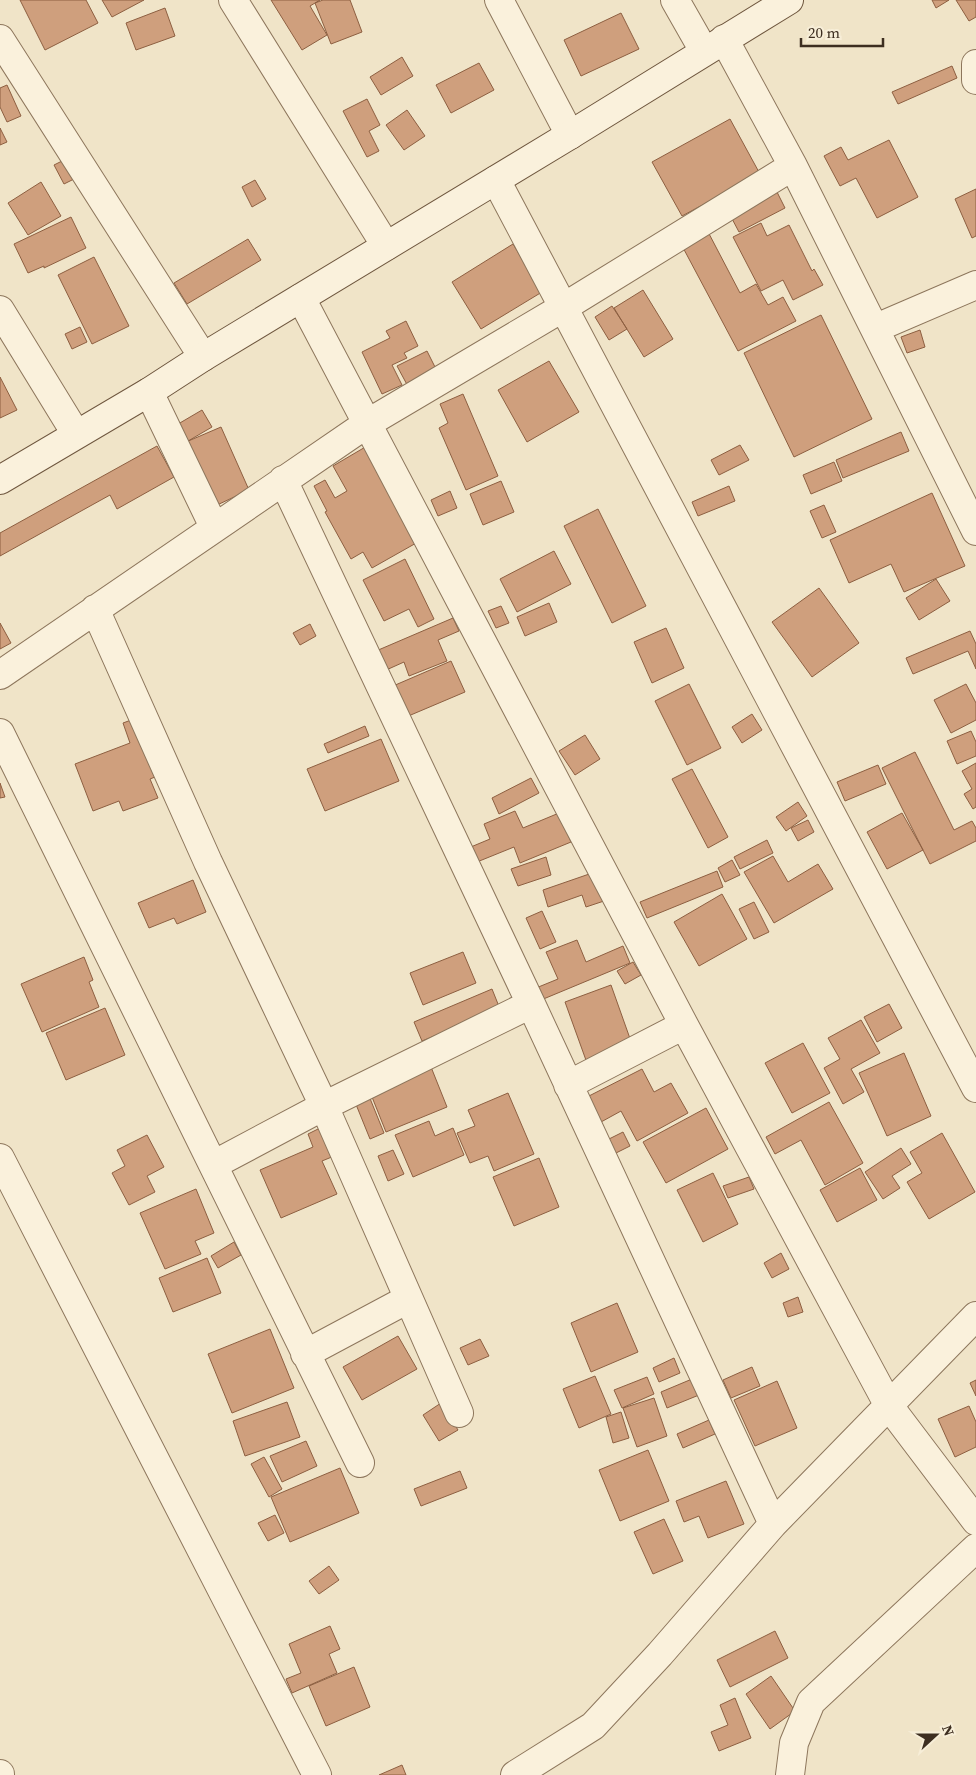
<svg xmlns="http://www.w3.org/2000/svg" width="976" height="1775" font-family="'Source Serif 4',serif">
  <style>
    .building { fill: #cf9f7d; stroke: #8d5f41 }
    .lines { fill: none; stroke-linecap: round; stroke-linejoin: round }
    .minor-casing { stroke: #8d765c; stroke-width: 30 }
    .tertiary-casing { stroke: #8d765c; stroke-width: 30 }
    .secondary-casing { stroke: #6f573f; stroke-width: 30 }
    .minor { stroke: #faf1dc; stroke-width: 28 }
    .tertiary { stroke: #faf1dc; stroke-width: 28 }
    .secondary { stroke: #faf1dc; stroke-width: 28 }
  </style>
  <rect width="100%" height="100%" fill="#f0e4c8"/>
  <!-- building -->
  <path class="building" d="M20,0H86L98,23L45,50Z
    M102,0H144L112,17Z
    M271,0H320L310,6L327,35L302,50Z
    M323,0H350L362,32L331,44L315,3Z
    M932,0H949L936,8Z
    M956,0H976V17L969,21Z
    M165,8L175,36L136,50L126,23Z
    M621,13L639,49L581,76L564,40Z
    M402,57L413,76L381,95L370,77Z
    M479,63L494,90L451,113L436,85Z
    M952,66L957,78L898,104L892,92Z
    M7,85L21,116L7,122L0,107V88Z
    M367,99L380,125L369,131L379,151L367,157L343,111Z
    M407,110L425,136L404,150L386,125Z
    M730,119L760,174L682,216L652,162Z
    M0,128L7,142L0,145Z
    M889,140L918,197L877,218L856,178L840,186L824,156L841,147L848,160Z
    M70,157L80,176L64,184L54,165Z
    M255,180L266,199L252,207L242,187Z
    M41,182L61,216L28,235L8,203Z
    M775,188L785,208L739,232L729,213Z
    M976,189V236L972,238L955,199Z
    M71,217L86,248L44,268V266L28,273L14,244Z
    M761,223L767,236L789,225L812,271L814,269L823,285L793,300L783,280L761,291L733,237Z
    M706,228L740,293L756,284L768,305L783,297L796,321L738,351L680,242Z
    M248,239L261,260L187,304L174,283Z
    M513,244L542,292L481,329L452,282Z
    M94,257L129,326L92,344L58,275Z
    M643,290L673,339L644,357L614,308Z
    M612,306L627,329L609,340L595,317Z
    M821,315L872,419L794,457L744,353Z
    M406,321L418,346L404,353L407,358L392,365L402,385L382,394L362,352L390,338L386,331Z
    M80,327L87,342L72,349L65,334Z
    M920,330L925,347L907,353L901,337Z
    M427,351L440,377L411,392L397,366Z
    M549,361L579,412L527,442L498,390Z
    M0,377L17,410L0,418Z
    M463,394L498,476L466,490L439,428L448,423L440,404Z
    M202,410L212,427L183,444L173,427Z
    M221,427L249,490L215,506L186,442Z
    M901,432L909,451L843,478L836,460Z
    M740,445L749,460L719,475L711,460Z
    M157,446L174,477L117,509L110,495L0,556V533Z
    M367,446L418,542L372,568L363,552L351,559L325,512L327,511L314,486L325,480L335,498L347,491L333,466Z
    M834,462L842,481L811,494L803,475Z
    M501,481L514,512L483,525L470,494Z
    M729,486L735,501L698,516L692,502Z
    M450,491L457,508L438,516L431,500Z
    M932,493L965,566L904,592L891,564L849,583L830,540Z
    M824,505L836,532L822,538L810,511Z
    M598,509L646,606L612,623L564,526Z
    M554,551L571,584L517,612L500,579Z
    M405,559L434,619L418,627L409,609L384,621L363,580Z
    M936,579L950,601L919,620L906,598Z
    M819,588L859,643L812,677L772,622Z
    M549,603L557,622L525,636L517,617Z
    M501,606L509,623L496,628L488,611Z
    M453,618L459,631L438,640L447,661L409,676L404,662L384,671L376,651Z
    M0,623L11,643L0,649Z
    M310,624L316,636L300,645L293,633Z
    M666,628L684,668L652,683L634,642Z
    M970,631L976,644V669L968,651L913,674L906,658Z
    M451,661L465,692L406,717L393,686Z
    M689,684L721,748L687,765L655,701Z
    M966,684L976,703V720L951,733L934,700Z
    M752,714L762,730L742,743L732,727Z
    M142,716L165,773L150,779L158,798L123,811L119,801L93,811L75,764L130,743L123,723Z
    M365,726L369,736L328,753L324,744Z
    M971,731L976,742V756L957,764L947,741Z
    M585,735L600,759L575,775L559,751Z
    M381,739L399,781L325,811L307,769Z
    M915,752L954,830L972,821L976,828V841L930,864L882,768Z
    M976,763V807L973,809L964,794L972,789L962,771Z
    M878,765L886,784L845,801L837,782Z
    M692,769L728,837L708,848L672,779Z
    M531,778L539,793L499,814L492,798Z
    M0,783L5,797L0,798Z
    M798,802L807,816L786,831L776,817Z
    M515,811L523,828L559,813L571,842L520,863L514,847L472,864L466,849L490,839L484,824Z
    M902,813L923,850L887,869L867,832Z
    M808,820L814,832L798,841L791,828Z
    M767,840L773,853L740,869L734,857Z
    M773,856L788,882L818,864L833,889L774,923L744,872Z
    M546,857L551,875L518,886L511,869Z
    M732,860L740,875L725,882L718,868Z
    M717,871L723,887L647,918L640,902Z
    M595,872L604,901L586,907L582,895L548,907L543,890Z
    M193,880L206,912L177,924L174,918L149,928L138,903Z
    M722,894L747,939L699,966L674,922Z
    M754,902L769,932L754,939L739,909Z
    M542,911L556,942L540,949L526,918Z
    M577,940L586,962L623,946L630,963L541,1000L536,988L558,979L546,952Z
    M463,952L476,983L423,1005L410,973Z
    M84,957L93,980L89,982L99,1007L42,1032L21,984Z
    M633,962L641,975L625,984L617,971Z
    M611,985L633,1047L587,1063L565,1002Z
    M492,989L500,1009L422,1041L414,1022Z
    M889,1004L902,1028L877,1042L864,1017Z
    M105,1008L125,1055L66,1080L46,1033Z
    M861,1020L880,1053L851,1069L864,1092L843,1104L824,1068L840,1059L828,1038Z
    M803,1043L830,1093L792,1113L765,1063Z
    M904,1053L931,1116L887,1136L859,1073Z
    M431,1067L447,1107L386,1132L370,1092Z
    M642,1069L654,1092L671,1083L688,1113L637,1141L621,1111L601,1122L587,1097Z
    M508,1093L534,1154L494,1171L488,1156L470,1163L457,1133L475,1126L468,1110Z
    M369,1096L384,1133L370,1139L355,1102Z
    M829,1102L863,1163L825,1185L801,1140L775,1154L766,1137Z
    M706,1108L728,1149L666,1183L643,1142Z
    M429,1121L435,1136L453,1128L464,1155L413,1177L395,1135Z
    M326,1125L339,1154L322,1161L337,1194L281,1218L260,1170L313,1147L308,1134Z
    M623,1132L630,1146L614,1154L607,1140Z
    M942,1133L975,1192L929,1219L907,1182L922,1173L910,1152Z
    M147,1135L164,1167L147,1176L155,1192L129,1205L112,1173L125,1166L117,1150Z
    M901,1148L911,1164L892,1176L900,1188L883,1199L865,1172Z
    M393,1150L404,1174L388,1181L378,1156Z
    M539,1158L559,1207L514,1226L493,1177Z
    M860,1168L877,1200L837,1222L820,1190Z
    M713,1173L738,1224L703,1242L677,1190Z
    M749,1177L754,1189L728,1198L723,1186Z
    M196,1189L214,1233L195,1241L201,1254L165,1269L140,1213Z
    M234,1242L241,1255L218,1268L211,1256Z
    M781,1253L789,1269L772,1278L764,1263Z
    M207,1258L221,1293L173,1312L159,1278Z
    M798,1297L803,1312L788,1317L783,1303Z
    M617,1303L638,1352L591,1372L571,1323Z
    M270,1329L294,1388L232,1413L208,1354Z
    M398,1336L417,1369L362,1400L343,1367Z
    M480,1339L489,1356L468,1365L460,1348Z
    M674,1358L680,1373L659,1382L653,1368Z
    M752,1367L760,1386L731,1398L723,1380Z
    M595,1376L611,1414L579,1428L563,1389Z
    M647,1377L654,1394L622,1408L614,1390Z
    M692,1379L699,1395L667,1408L661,1392Z
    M976,1380V1396L970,1383Z
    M777,1381L797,1428L755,1446L734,1400Z
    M654,1398L667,1436L637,1447L623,1408Z
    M287,1402L300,1437L245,1456L233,1421Z
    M441,1403L458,1430L439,1441L423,1415Z
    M969,1406L976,1422V1447L955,1457L938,1419Z
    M621,1412L629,1438L613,1443L606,1417Z
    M709,1420L715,1434L683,1448L677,1434Z
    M306,1441L317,1466L282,1482L270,1456Z
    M648,1450L669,1501L620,1521L599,1470Z
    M264,1457L282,1489L269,1497L251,1464Z
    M340,1468L359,1513L290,1542L271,1497Z
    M460,1471L467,1488L421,1506L414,1489Z
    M726,1481L744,1524L708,1538L699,1516L684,1522L676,1501Z
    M275,1515L284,1533L268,1541L258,1523Z
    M664,1519L683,1561L653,1574L634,1532Z
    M329,1566L339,1580L319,1594L309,1581Z
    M330,1626L340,1649L329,1654L337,1673L292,1693L286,1679L301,1673L289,1644Z
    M775,1631L788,1658L730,1687L717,1660Z
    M354,1667L370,1707L326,1726L309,1686Z
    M771,1676L795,1711L770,1729L746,1694Z
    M735,1698L751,1738L719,1751L711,1732L728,1725L720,1705Z
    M402,1765L406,1775H379Z"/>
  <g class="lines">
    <defs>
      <path id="minor" d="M233,0L386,246
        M499,0L570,135
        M675,0L704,51
        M0,39L203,357
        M724,39L793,166L976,531
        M976,64V80
        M496,180L976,1088
        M301,298L684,1025L889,1406L976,1521
        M0,310L76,434
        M876,328L976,285
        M149,392L214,527
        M283,480L531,1004L773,1524
        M95,609L208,862L324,1106L459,1413
        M0,675L368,423L564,307L793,166
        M0,733L360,1463
        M568,1085L684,1025
        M0,1158L317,1775
        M213,1165L324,1106L531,1004
        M305,1354L408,1299
        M515,1775L593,1726L660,1654L773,1524L976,1316
        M790,1775L794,1743L811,1702L976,1548"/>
      <path id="tertiary" d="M0,1774V1775"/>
      <path id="secondary" d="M0,480L149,392L203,357L570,135L789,0"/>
    </defs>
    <!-- minor casing -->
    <use href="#minor" class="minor-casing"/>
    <!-- tertiary casing -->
    <use href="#tertiary" class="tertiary-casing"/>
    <!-- secondary casing -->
    <use href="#secondary" class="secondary-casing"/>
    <!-- minor -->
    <use href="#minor" class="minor"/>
    <!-- tertiary -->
    <use href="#tertiary" class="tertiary"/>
    <!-- secondary -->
    <use href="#secondary" class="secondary"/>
  </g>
  <!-- north arrow -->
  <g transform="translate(936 1735) rotate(69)" stroke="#f7eed8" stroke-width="4" paint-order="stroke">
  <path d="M0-4L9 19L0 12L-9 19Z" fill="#3d2e20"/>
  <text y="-8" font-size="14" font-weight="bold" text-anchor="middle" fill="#3d2e20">N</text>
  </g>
  <!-- scale -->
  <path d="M801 38v8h82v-8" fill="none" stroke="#3d2e20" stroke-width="2.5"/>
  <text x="808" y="38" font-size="15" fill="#3d2e20" stroke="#f7eed8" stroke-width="4" paint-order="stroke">20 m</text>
</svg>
